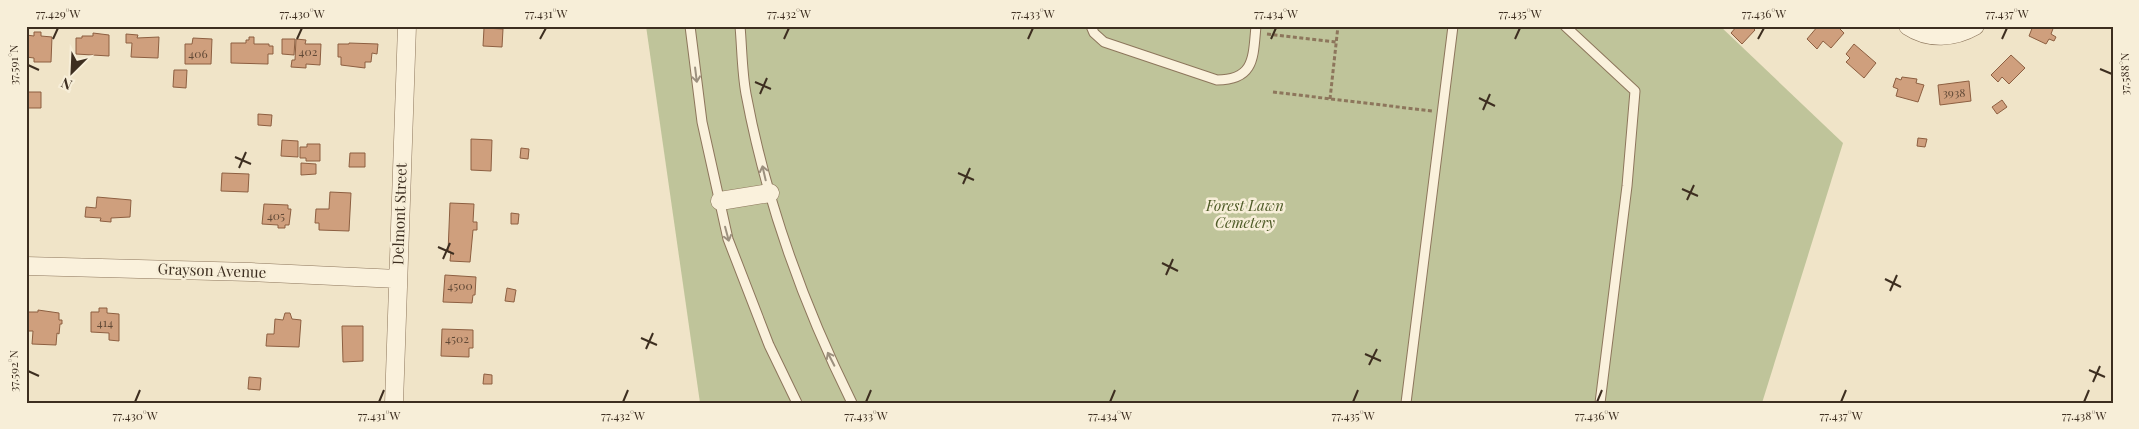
<svg xmlns="http://www.w3.org/2000/svg" width="2139" height="429" font-family="'Playfair Display',serif">
  <style>
    .cemetery { fill: #bfc49a }
    .building { fill: #cf9f7d; stroke: #8d5f41 }
    .lines { fill: none; stroke-linecap: round; stroke-linejoin: round }
    .service-casing { stroke: #8d765c; stroke-width: 11 }
    .minor-casing { stroke: #8d765c; stroke-width: 19 }
    .path { stroke: #8d765c; stroke-width: 3; stroke-dasharray: 4 2.5; stroke-linecap: butt }
    .service { stroke: #faf1dc; stroke-width: 9 }
    .minor { stroke: #faf1dc; stroke-width: 18 }
    .oneway { stroke: #9c907e }
    .ticks { fill: none; stroke: #3d2e20; stroke-width: 2 }
    .labels { text-anchor: middle; stroke-width: 5; stroke-linejoin: round; paint-order: stroke }
    .number-label { font-size: 12px; fill: #624a37 }
    .park-label { font-size: 15px; font-style: italic; fill: #4d5a26; stroke: #f7eed8 }
    .street-label { font-size: 15px; fill: #3d2e20; stroke: #f7eed8 }
    .neatline { fill: none; stroke: #3d2e20; stroke-width: 2 }
    .ticks-label { font-size: 12px; text-anchor: middle; fill: #3d2e20 }
  </style>
  <rect width="100%" height="100%" fill="#f0e4c8"/>
  <!-- cemetery -->
  <path class="cemetery" d="M646,26H1720L1843,143L1762,403H700Z"/>
  <!-- building -->
  <path class="building" d="M1737,26H1751L1755,30L1742,44L1731,33Z
    M1818,26H1837L1844,33L1831,48L1823,41L1817,49L1807,39Z
    M2033,26H2054L2051,34L2056,37L2054,41L2049,39L2046,44L2029,36Z
    M484,28L503,29L502,47L483,46Z
    M34,32H41V36L52,37L51,62H34V58L26,57V35L34,36Z
    M93,33L109,35V56L76,54V38H82V36H93Z
    M126,34L138,35L137,38L159,37L158,58L131,57L132,43H126Z
    M249,37H254V44H269V46H273V54H268V64L231,63V43H246V40H249Z
    M193,38L212,39L211,64H185V44H192Z
    M282,39H295L294,55L282,54Z
    M296,39L306,40L305,44H321L320,65L306,64V68L291,67L292,60H295Z
    M349,43L378,44L377,54L372,53L371,62H365V68L341,65V57H338V44H349Z
    M1854,44L1876,63L1864,78L1846,62L1850,58L1846,54Z
    M2011,55L2025,68L2009,84L2002,77L1998,82L1991,75Z
    M174,70H187L186,88L173,87Z
    M1902,77L1917,79L1916,83L1924,85L1918,102L1896,96L1898,89L1893,87L1896,78L1901,80Z
    M1969,81L1971,101L1940,105L1938,85Z
    M27,92H41V108H27Z
    M2002,100L2007,107L1997,114L1992,107Z
    M258,114L272,115L271,126L258,125Z
    M1918,138L1927,139L1925,147L1917,146Z
    M471,139L492,140L491,171L471,170Z
    M282,140L298,141V157L281,156Z
    M307,144H320V161H306V158H300V147H307Z
    M521,148L529,149L528,159L520,158Z
    M350,153H365V167H349Z
    M301,163L316,164V174L301,175Z
    M222,173L249,174L248,192L221,191Z
    M330,192L351,193L349,231L319,230V223H315L316,209H329Z
    M97,197L131,200L130,217L111,218V222L100,221L101,218L85,217L86,207L96,208Z
    M450,203L474,204L473,222H477V230H473L470,262L450,261L451,252H448Z
    M264,204L288,205V209H291L289,225H285V228H278V225L262,224Z
    M511,213L519,214L518,224H511Z
    M445,275L476,277L475,295H473L472,303L443,302Z
    M507,288L516,290L514,302L505,301Z
    M99,308H107V313L119,314V341L109,340V333L91,332V312H99Z
    M38,310L59,313V320H62V324H60L59,334L57,333L56,345L32,344L33,331H27L28,312H38Z
    M285,313H290L292,319L301,320L299,347L266,346L267,334H274L275,319L283,320Z
    M342,326H363V361L343,362Z
    M442,329L473,330V348H469V357L441,356Z
    M484,374L492,375V384H483Z
    M249,377L261,378L260,390L248,389Z"/>
  <g class="lines">
    <defs>
      <path id="service" d="M690,26L702,122L728,239L769,345L797,403
        M740,26C742,49 742,72 746,94C766,201 804,306 852,403
        M1091,26L1094,33L1104,42L1217,80C1255,80 1253,57 1256,26
        M1565,26L1635,91L1627,186L1600,403
        M1406,403L1453,26"/>
      <path id="minor" d="M1908,26C1929,40 1954,38 1975,26
        M720,201L770,193
        M26,266L251,272L398,279
        M394,403L407,26"/>
    </defs>
    <!-- service casing -->
    <use href="#service" class="service-casing"/>
    <!-- minor casing -->
    <use href="#minor" class="minor-casing"/>
    <!-- path -->
    <path class="path" d="M1267,34L1336,42
      M1273,92L1432,111
      M1330,99L1338,26"/>
    <!-- service -->
    <use href="#service" class="service"/>
    <!-- minor -->
    <use href="#minor" class="minor"/>
  </g>
  <!-- one-way arrows -->
  <defs><path id="oneway-shaft" d="M-6 0H5M1.5-3L5.5 0L1.5 3" fill="none" stroke-width="1.6" stroke-linecap="round" stroke-linejoin="round" transform="scale(1.25)"/></defs>
  <g class="oneway">
    <use href="#oneway-shaft" transform="translate(696 75) rotate(83)"/>
    <use href="#oneway-shaft" transform="translate(764 173) rotate(-103)"/>
    <use href="#oneway-shaft" transform="translate(727 234) rotate(75)"/>
    <use href="#oneway-shaft" transform="translate(831 359) rotate(-117)"/>
  </g>
  <!-- ticks -->
  <path class="ticks" d="M53,39L58,28M297,39L302,28M540,39L546,28M784,39L789,28M1028,39L1033,28M1271,39L1276,28M1515,39L1520,28M1758,39L1764,28M2002,39L2007,28M28,65L39,70M2100,69L2112,74M755,82L771,89M760,94L767,78M1479,98L1495,106M1483,110L1490,94M235,157L251,164M239,168L246,152M958,173L974,180M963,184L970,168M1682,189L1698,196M1687,200L1694,185M438,247L454,254M443,259L450,243M1162,263L1178,271M1166,275L1173,259M1885,279L1901,287M1890,291L1897,275M641,338L657,345M646,349L653,333M1365,354L1381,361M1369,365L1377,349M2089,370L2105,377M28,371L39,376M2093,382L2100,366M135,402L140,390M379,402L384,390M623,402L628,390M866,402L871,390M1110,402L1115,390M1353,402L1358,390M1597,402L1602,390M1841,402L1846,390M2084,402L2089,390"/>
  <g class="labels">
    <!-- number labels -->
    <g class="number-label">
      <text x="308" y="56">402</text>
      <text x="198" y="58">406</text>
      <text x="1954" y="97">3938</text>
      <text x="276" y="220">405</text>
      <text x="460" y="290">4500</text>
      <text x="105" y="327">414</text>
      <text x="457" y="343">4502</text>
    </g>
    <!-- park labels -->
    <g class="park-label">
      <text x="1245" y="211">Forest Lawn<tspan x="1245" dy="17">Cemetery</tspan></text>
    </g>
    <!-- street labels -->
    <g class="street-label">
      <text transform="translate(400 214) rotate(-88)" y="5">Delmont Street</text>
      <text transform="translate(212 271) rotate(2)" y="5">Grayson Avenue</text>
    </g>
  </g>
  <!-- border -->
  <rect width="2139" height="429" fill="none" stroke="#f7eed8" stroke-width="55"/>
  <!-- north arrow -->
  <g transform="translate(72 72) rotate(204)" stroke="#f7eed8" stroke-width="4" paint-order="stroke">
  <path d="M0-4L9 19L0 12L-9 19Z" fill="#3d2e20"/>
  <text y="-8" font-size="14" font-weight="bold" text-anchor="middle" fill="#3d2e20">N</text>
  </g>
  <rect x="28" y="28" width="2084" height="374" class="neatline"/>
  <g class="ticks-label">
    <text x="58" y="18">77.429°W</text>
    <text x="302" y="18">77.430°W</text>
    <text x="546" y="18">77.431°W</text>
    <text x="789" y="18">77.432°W</text>
    <text x="1033" y="18">77.433°W</text>
    <text x="1276" y="18">77.434°W</text>
    <text x="1520" y="18">77.435°W</text>
    <text x="1764" y="18">77.436°W</text>
    <text x="2007" y="18">77.437°W</text>
    <text transform="translate(14 65) rotate(-90)" y="4">37.591°N</text>
    <text transform="translate(2125 74) rotate(-90)" y="4">37.588°N</text>
    <text transform="translate(14 371) rotate(-90)" y="4">37.592°N</text>
    <text x="135" y="420">77.430°W</text>
    <text x="379" y="420">77.431°W</text>
    <text x="623" y="420">77.432°W</text>
    <text x="866" y="420">77.433°W</text>
    <text x="1110" y="420">77.434°W</text>
    <text x="1353" y="420">77.435°W</text>
    <text x="1597" y="420">77.436°W</text>
    <text x="1841" y="420">77.437°W</text>
    <text x="2084" y="420">77.438°W</text>
  </g>
</svg>
